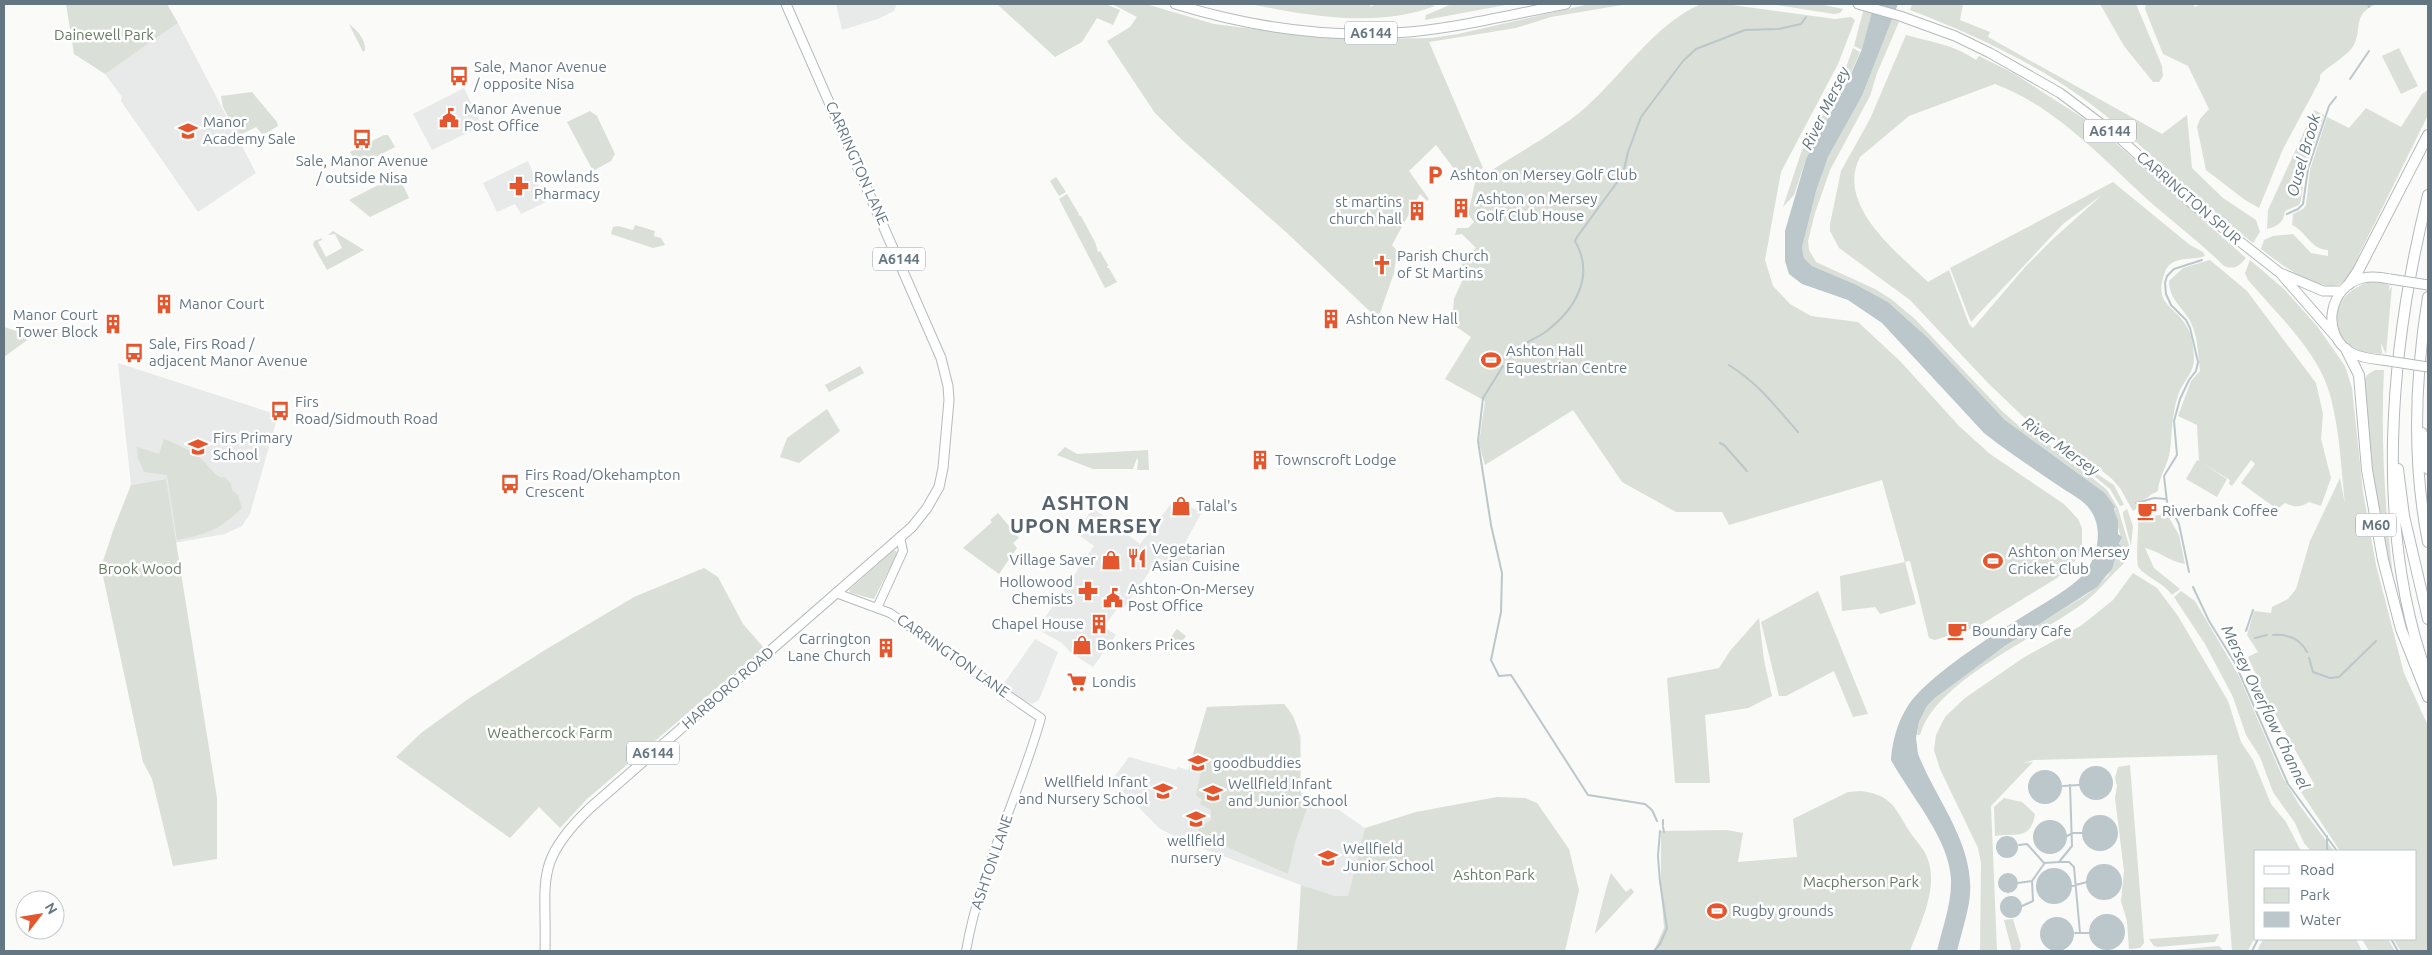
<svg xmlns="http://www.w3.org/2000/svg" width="2432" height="955" font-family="Ubuntu,sans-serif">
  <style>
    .built { fill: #e8e9e9 }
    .green { fill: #dadfd7 }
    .water { fill: #bbc7cb }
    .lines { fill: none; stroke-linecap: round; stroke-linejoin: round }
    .stream { stroke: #bbc7cb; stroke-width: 2 }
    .secondary-casing { stroke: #b3babf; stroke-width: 10 }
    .primary-casing { stroke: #b5babe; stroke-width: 11 }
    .motorway-casing { stroke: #b4b9bd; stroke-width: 12 }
    .secondary { stroke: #fff; stroke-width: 8 }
    .primary { stroke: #fff; stroke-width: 9 }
    .motorway { stroke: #fff; stroke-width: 10 }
    .primary-bridge-casing { stroke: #b5babe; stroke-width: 11; stroke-linecap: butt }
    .primary-bridge { stroke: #fff; stroke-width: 9 }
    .labels { text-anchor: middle; stroke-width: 5; stroke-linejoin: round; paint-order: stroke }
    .shield { fill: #fff; stroke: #939fa8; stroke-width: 1 }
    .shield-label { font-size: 14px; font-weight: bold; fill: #657683 }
    .park-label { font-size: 15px; fill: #687a64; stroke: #fff }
    .poi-label { font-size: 15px; fill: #657683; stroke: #fff; text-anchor: start }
    .street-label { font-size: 15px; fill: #657683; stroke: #fff }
    .water-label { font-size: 16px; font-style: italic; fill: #60757c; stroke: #fff }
    .district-label { font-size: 20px; font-weight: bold; letter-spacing: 1px; fill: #57646e; stroke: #fff }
  </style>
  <rect width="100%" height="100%" fill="#fafaf8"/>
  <!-- built -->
  <path class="built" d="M836,4H897L894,11L878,19L842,30Z
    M178,23L256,173L198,212L121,101L122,97L105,74Z
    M464,88L482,126L432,150L413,114Z
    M528,161L546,202L521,214L515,204L497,212L483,183Z
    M118,363L278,415L250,514L242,526L225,534L174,543L166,479L131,485Z
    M1174,500L1202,512L1186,541L1196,548L1184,571L1159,558L1124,608L1119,606L1104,627L1116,635L1093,667L1071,653L1062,643L1037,629L1094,546L1076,533L1093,508L1140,544Z
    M1035,639L1058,652L1039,700L1032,704L1000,689Z
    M1284,704L1293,715L1301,737L1299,772L1302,801L1339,810L1365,828L1348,896H1336L1301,885L1193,845L1160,829L1112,780L1129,757L1176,770L1178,767L1188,770L1207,707Z"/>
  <!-- green -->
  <path class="green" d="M66,4H167L178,23L105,74L74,54Z
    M997,4H1105L1120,10L1113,25L1097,18L1082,42L1055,57Z
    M1112,4H1146L1214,24L1285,33L1369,39L1431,38L1458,34L1590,4H1628L1551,17L1516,28L1429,42L1483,168L1461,178L1436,145L1409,171L1429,199L1427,201L1420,194L1392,245L1397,251L1394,273L1378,319L1287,233L1181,139L1155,113L1107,41L1130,27L1137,17Z
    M1250,4H1371L1370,7L1376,4H1430L1435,6C1377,28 1310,16 1250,4Z
    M1452,4H1511L1425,20L1426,15Z
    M1701,4L1732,5L1835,19L1851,17L1855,20L1838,64L1781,172L1765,260L1773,286L1790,304L1811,316L1858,322L1900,361L1959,426L1990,454L2064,504L2078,519L2082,528V547L2079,557L2057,578L1977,627L1935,640L1929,638L1910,561L1905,562L1916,604L1880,614L1875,607L1842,611L1840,576L1905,562L1882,480L1729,525L1722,512H1676L1622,482L1573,410L1485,465L1479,443L1485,401L1445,379L1471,337L1452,324L1454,299L1462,281L1461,265L1476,248L1462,234L1455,235L1457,228H1468L1474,222L1468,214L1475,183L1483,176C1517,153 1553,135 1585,108C1622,75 1655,24 1701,4Z
    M1770,4H1819L1843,9L1840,13L1834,14Z
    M1865,4H1874L1862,50L1854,46Z
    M1912,4H1963L1960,20L1990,32L1988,37L2162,134L2187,115L2192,168L2223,198L2256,220L2260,232L2253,243C2206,207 2163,165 2118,126C2059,74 1983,38 1910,10Z
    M2100,4H2136L2162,66L2163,76L2159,82H2153L2124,46Z
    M2146,4H2193L2195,7L2201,4H2377C2350,14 2364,32 2352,48C2343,59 2328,66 2320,75V80L2283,149L2259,208L2245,200L2206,170L2197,127L2200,119L2209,109L2188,66L2163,54L2145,9Z
    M1892,19L1899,22L1877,73L1870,96L1830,170L1815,213L1808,241L1809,250L1816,262L1875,289L1891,299L1915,319L2002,411L2019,426L2062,453L2107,490L2118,508L2130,549L2129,559C2113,572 2101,589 2085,602C2042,635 1934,681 1920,735H1917L1919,722L1927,706L1944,689L2020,636L2089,593L2108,576L2115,561L2121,539L2114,510L2116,509L2105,493L2005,420L1927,337L1888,302L1857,285L1812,266L1804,258L1802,247L1808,214L1822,173L1828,157L1862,96Z
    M349,24C357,30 366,40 365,50L363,52Z
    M1906,35C1931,42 1955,45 1976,60L1979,56L2013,73L2083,118L2119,146L2246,258C2239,266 2235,270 2224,266C2201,243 2174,223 2149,201C2102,158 2056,107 1995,84L1909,116L1860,157C1835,205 1898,253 1928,282L1949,270L1969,324L1973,328L2026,266L2053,239L2103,194L2063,224L1971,322L1950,268L2113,182L2190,245L2203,252L2205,256C2192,261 2171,255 2165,272C2152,305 2176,306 2187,327C2192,335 2193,347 2194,357C2195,372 2183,381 2178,395C2172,414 2172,431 2170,451C2168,465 2159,476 2158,491L2150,495L2149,497L2135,503L2136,504L2148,500L2133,511L2120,488L2111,478L2092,463L2036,429L1988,383L1910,300L1839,248L1830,231V224L1841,171L1870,119Z
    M1853,48L1860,52L1847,82L1806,159L1794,195L1783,207L1802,150L1842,78Z
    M2399,48L2418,86L2401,94L2382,56Z
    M2428,90V115L2358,257C2347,316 2287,269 2261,249L2264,240L2273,236L2293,234L2311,253L2328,256V250C2310,249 2307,232 2292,225L2293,214L2303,209L2306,205L2310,170L2327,117L2349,128L2366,108L2401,127L2422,94Z
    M252,92L277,122L278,126L263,135L256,127L240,135L237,134L223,107L221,96Z
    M2314,110L2324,115L2305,171L2301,200L2299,205L2285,211C2284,222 2277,227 2267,229L2268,210Z
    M590,111L597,116L615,154L611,161L593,171L567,122Z
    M384,135H388L395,147L358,166L350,152Z
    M398,175L409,198L370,217L349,200Z
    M1056,177L1066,192L1059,196L1050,181Z
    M1067,194L1079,214L1078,215L1081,216L1095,242L1098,252L1100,251L1108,265L1107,268H1109L1117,282L1105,288L1059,199Z
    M635,225L655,231L654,236L661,238L665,245L653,248L611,234L613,227L618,226L633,230Z
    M333,231L364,250L327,270L313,245L314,241L322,238V240L318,242L326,257L342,248L335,234L328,235Z
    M2210,260L2247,291L2316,383L2323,414L2321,439L2331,478L2321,506L2309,502C2299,508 2295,507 2285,503L2277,509L2241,483L2255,464L2251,460L2232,486L2229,484L2230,480L2199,461L2227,479L2217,497L2186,479L2197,460L2199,461L2197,425L2178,416L2191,381L2200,371C2198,356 2198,339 2192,325C2185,308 2169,301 2169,281L2183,268Z
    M2250,260L2284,289L2317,326L2345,366L2352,388L2363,492L2376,565L2404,673L2428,726V951H2401L2393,939H2416V851H2340L2301,792L2314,784L2267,699L2248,657L2258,652L2247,635L2254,611L2271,613L2272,607L2288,599L2296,589L2310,541L2340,478L2345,504C2341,467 2339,410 2323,376C2308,343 2272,308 2248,280L2245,273Z
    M2370,282L2386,283L2390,286L2388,292L2392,286L2386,354L2381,343L2382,354C2373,353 2363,353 2355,348C2321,329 2337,290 2370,282Z
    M4,327L26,334L30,338L4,357Z
    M860,366L864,373L829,392L825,385Z
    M2375,370H2384C2380,445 2386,520 2395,594L2369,462L2364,381L2367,375Z
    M827,409L840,431L799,463L780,457L787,438Z
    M164,439C177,444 190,450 200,458C208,464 211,472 221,478L225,477L231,484L232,490L238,495L242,508C219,530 208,534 177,540L167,475L144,472L138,458L137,447L159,454Z
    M1065,447L1077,454L1148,450L1149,470H1137L1138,461L1137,458L1133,469H1093L1057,455Z
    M2068,455L2114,485L2124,505L2120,506L2110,489Z
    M166,479L217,798V859L173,866L152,779L143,762L101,567L114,528L131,485Z
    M2127,509L2133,526L2131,546L2123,515V512Z
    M998,513L1019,538L1013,543L1017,548L999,574L963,548L992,522L990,520Z
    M2167,514L2179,535L2185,564C2170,562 2159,551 2145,548L2154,568L2180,589L2172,595C2163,582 2147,578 2139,568C2135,564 2139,528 2138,518Z
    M894,550L897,552L895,558L874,599L851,593L849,590Z
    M704,568L718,577L743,624L764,648L587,799L560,828L539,807L510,838L396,757L421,733L468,699L545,650L634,597Z
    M2133,573L2157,588L2178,616L2228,701L2241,742L2253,760L2271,804L2286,822L2301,851H2256V935L2248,951H2232L2217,755L2034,760L2023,763L2033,762L1991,806L1997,951H1980L1981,863L1978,848L1940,769L1934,750L1936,735L1945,717L1965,698L2023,658L2082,625L2113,600Z
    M1818,591L1868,714L1853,717L1834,671L1786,696H1779L1761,622Z
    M2181,591L2195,601L2238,674L2283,778L2300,806L2334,851H2311L2304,843L2295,823L2273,792L2260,757L2246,735L2233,697L2205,644L2174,597Z
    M1759,618L1764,660L1772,696L1748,708L1705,715L1710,783H1675L1667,678L1719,668L1730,651Z
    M1177,629L1186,636L1177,648L1168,641Z
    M1284,704C1309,733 1297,765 1302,801L1309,803L1295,842L1288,874L1198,834L1199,828L1211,820V810L1200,804L1202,800L1196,795L1204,757L1193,755L1207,707Z
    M2130,765L2144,943L2140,948L2129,949L2127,921L2121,901L2124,871L2115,798L2117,786L2115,778L2118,767Z
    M1861,791C1888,795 1893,803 1906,826C1911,835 1919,843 1924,851C1942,882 1921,922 1910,951H1654L1664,928L1661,890V831L1727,830L1743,833L1738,862L1797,857L1793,819L1848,792Z
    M1497,797L1525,798L1537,803L1569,849L1579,890L1565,951H1297L1301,885L1336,896H1348L1365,828L1416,812Z
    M2004,798L2022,802L2035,814C2031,841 2015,833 1995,836L1994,807Z
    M1611,873L1626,892L1631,888L1634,892L1595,934C1596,928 1609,876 1611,873Z
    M2013,919L2021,946L2019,951H2012L2004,920Z
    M2219,934L2215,942L2158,947L2154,946L2149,939Z
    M2263,939H2356L2362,951H2257Z
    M2362,939H2388L2395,951H2369Z
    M2219,946L2224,951H2160Z"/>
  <!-- water -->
  <path class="water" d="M1874,4H1898L1862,96L1828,157L1816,191L1802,247L1804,258L1812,266L1857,285L1888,302L1927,337L2005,420L2105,493L2115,507L2114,510L2118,521V534L2122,537L2119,544L2123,548L2121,551H2118L2112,569L2097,587L2005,646L1936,697L1927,706L1919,722L1916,738L1918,754C1937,802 1978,848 1969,903C1966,919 1961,935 1957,951H1937C1942,929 1952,903 1951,879C1949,838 1910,795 1891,760C1893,733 1902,708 1922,689C1954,659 1993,635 2030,612C2048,601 2068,590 2083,575C2097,559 2104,530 2091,511C2084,500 2072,495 2062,488C2036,470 2009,453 1984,433L1882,323L1848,300L1802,284L1789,274L1785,261V231L1806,159L1847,83L1862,49Z
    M2079 783a17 17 0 1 1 34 0a17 17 0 1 1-34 0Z
    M2028 787a17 17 0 1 1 34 0a17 17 0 1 1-34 0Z
    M2082 833a18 18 0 1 1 36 0a18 18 0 1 1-36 0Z
    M2033 837a17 17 0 1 1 34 0a17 17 0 1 1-34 0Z
    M1996 847a11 11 0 1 1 22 0a11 11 0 1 1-22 0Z
    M2086 882a18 18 0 1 1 36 0a18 18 0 1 1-36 0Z
    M2036 886a18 18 0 1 1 36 0a18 18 0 1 1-36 0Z
    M1998 883a10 10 0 1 1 20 0a10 10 0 1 1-20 0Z
    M2000 907a11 11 0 1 1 22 0a11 11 0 1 1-22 0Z
    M2089 932a18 18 0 1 1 36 0a18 18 0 1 1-36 0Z
    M2040 934a17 17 0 1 1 34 0a17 17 0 1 1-34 0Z"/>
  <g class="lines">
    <!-- stream -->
    <path class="stream" d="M2368,4L2369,7
      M2350,79L2369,51
      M2287,214L2298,209L2303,204L2308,169L2329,106L2336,97
      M1519,349C1527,341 1535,339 1544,333C1574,311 1596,277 1575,241L1577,237L1623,174L1628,152L1641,117L1683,61L1696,49L1745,30L1779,29L1801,24L1806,17
      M1729,365C1760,385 1774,405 1798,432
      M1503,366L1483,398L1478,441L1491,525L1502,573L1501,612L1491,660L1499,676L1511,675L1588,795L1645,804L1652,810L1657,821
      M1720,443L1724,445L1747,471
      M2167,502L2164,476L2177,455L2174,421L2180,399L2189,380L2196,371L2198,362L2190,328L2186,320L2171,305L2166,294L2165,283L2167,276L2174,269L2202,260
      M2136,503L2154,498L2166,499
      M2174,514L2179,524L2189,572
      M2193,587L2209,621L2235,663L2288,784L2337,851
      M2246,631L2253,610
      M2273,635C2288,634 2300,638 2307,652
      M2255,638L2267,635
      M2309,658L2313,672L2330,678L2339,677L2376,641
      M2063,786L2079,785
      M1663,820V825
      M1663,827L1664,832
      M2067,836L2073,833H2082
      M2327,836V851
      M2019,845L2027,844L2044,863L2059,862L2072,846L2070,785
      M2059,862H2069L2074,867L2080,933
      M2018,883L2032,881L2044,864
      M2072,886L2087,882
      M2022,906L2033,901L2032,881
      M2075,933H2089
      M2391,939L2398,951
      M1654,951L1660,944L1667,928L1660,882L1658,856L1660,831
      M2252,951L2258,939"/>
    <defs>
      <path id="secondary" d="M836,593L890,613L1041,718C1019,796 980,870 966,951
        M877,608L903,551L900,537"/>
      <path id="primary" d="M1175,4C1250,27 1330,39 1409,32C1462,27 1514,14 1566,4
        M1858,4L1900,16L1955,36L1990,53L2060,93L2116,135L2196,207L2280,273L2335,336
        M2283,274L2323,291H2341
        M2382,360C2372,359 2361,358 2352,353C2320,336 2328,286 2363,278C2371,276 2381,277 2390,279
        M545,951C547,880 533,863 590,808L912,527L927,508L939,487L943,468L949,400L948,386L941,358L786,4"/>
      <path id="motorway" d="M2428,195C2390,347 2373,528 2428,678
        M2349,284L2358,271L2428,135
        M2428,297C2415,377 2412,462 2428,542
        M2346,349L2359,375L2367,470L2383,560L2401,629L2428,697
        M2422,433L2428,469
        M2398,469L2404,516L2428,619"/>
    </defs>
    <!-- secondary casing -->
    <use href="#secondary" class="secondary-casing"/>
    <!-- primary casing -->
    <use href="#primary" class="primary-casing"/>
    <!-- motorway casing -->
    <use href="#motorway" class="motorway-casing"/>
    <!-- secondary -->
    <use href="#secondary" class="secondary"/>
    <!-- primary -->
    <use href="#primary" class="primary"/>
    <!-- motorway -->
    <use href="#motorway" class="motorway"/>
    <defs>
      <path id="primary-bridge" d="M2390,279L2428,285
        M2382,360L2428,367"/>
    </defs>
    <!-- primary-bridge casing -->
    <use href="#primary-bridge" class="primary-bridge-casing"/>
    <!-- primary-bridge -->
    <use href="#primary-bridge" class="primary-bridge"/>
  </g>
  <!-- icons -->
  <defs>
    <symbol id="bus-bare" viewBox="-9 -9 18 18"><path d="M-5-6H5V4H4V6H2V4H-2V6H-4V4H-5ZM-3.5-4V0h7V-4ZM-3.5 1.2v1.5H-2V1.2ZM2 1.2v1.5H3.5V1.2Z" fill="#e4572e" stroke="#fff" stroke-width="2.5" paint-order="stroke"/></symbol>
    <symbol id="civic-bare" viewBox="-9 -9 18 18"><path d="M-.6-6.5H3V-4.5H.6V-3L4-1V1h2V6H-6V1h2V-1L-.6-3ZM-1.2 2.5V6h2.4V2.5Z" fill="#e4572e" stroke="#fff" stroke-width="2.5" paint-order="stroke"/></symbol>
    <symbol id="school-bare" viewBox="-9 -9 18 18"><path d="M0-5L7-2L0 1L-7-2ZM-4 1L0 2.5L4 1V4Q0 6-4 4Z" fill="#e4572e" stroke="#fff" stroke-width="2.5" paint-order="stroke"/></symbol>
    <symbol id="parking-bare" viewBox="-9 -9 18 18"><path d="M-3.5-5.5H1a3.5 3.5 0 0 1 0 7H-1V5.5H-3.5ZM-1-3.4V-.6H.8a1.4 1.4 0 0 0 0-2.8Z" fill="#e4572e" stroke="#fff" stroke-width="2.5" paint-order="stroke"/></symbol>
    <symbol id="pharmacy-bare" viewBox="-9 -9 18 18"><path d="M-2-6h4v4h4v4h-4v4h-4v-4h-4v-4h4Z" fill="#e4572e" stroke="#fff" stroke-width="2.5" paint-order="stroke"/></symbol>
    <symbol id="building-bare" viewBox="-9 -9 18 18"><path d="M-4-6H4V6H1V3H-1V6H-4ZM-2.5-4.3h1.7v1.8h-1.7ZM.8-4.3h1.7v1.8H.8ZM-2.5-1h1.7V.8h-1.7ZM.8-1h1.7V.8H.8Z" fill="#e4572e" stroke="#fff" stroke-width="2.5" paint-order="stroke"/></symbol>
    <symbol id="church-bare" viewBox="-9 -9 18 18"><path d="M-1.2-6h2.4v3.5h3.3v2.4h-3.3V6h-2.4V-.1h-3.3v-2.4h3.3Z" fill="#e4572e" stroke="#fff" stroke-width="2.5" paint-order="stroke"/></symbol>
    <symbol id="stadium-bare" viewBox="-9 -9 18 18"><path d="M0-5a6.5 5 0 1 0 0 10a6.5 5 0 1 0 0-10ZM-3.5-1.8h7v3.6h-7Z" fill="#e4572e" stroke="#fff" stroke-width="2.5" paint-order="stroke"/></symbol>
    <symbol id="shop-bare" viewBox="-9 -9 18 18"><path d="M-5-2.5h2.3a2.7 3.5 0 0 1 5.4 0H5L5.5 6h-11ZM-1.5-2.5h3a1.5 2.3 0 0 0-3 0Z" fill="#e4572e" stroke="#fff" stroke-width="2.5" paint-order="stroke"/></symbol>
    <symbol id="cafe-bare" viewBox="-9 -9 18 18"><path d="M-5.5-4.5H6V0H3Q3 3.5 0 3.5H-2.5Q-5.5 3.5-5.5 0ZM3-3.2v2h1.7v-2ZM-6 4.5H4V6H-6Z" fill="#e4572e" stroke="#fff" stroke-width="2.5" paint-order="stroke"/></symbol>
    <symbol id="restaurant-bare" viewBox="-9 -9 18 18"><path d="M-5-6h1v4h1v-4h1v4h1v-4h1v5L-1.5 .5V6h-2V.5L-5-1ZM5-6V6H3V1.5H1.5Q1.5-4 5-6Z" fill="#e4572e" stroke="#fff" stroke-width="2.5" paint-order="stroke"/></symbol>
    <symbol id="supermarket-bare" viewBox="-9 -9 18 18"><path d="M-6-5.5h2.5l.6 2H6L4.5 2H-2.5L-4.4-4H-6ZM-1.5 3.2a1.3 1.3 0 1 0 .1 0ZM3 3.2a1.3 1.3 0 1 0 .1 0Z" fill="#e4572e" stroke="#fff" stroke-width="2.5" paint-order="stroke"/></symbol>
  </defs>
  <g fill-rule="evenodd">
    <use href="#bus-bare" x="445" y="62" width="28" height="28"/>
    <use href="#civic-bare" x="435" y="104" width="28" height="28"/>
    <use href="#school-bare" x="174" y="117" width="28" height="28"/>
    <use href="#bus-bare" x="348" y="125" width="28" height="28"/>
    <use href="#parking-bare" x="1421" y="161" width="28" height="28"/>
    <use href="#pharmacy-bare" x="505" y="172" width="28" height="28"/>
    <use href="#building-bare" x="1447" y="194" width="28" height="28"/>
    <use href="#building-bare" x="1403" y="197" width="28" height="28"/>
    <use href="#church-bare" x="1368" y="251" width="28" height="28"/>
    <use href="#building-bare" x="150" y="290" width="28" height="28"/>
    <use href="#building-bare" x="1317" y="305" width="28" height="28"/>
    <use href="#building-bare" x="99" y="310" width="28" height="28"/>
    <use href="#bus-bare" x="120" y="339" width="28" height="28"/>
    <use href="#stadium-bare" x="1477" y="346" width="28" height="28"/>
    <use href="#bus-bare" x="266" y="397" width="28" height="28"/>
    <use href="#school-bare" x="184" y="433" width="28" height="28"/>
    <use href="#building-bare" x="1246" y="446" width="28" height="28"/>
    <use href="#bus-bare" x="496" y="470" width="28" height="28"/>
    <use href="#shop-bare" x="1167" y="492" width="28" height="28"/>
    <use href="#cafe-bare" x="2133" y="497" width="28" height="28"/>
    <use href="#restaurant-bare" x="1123" y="544" width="28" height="28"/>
    <use href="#shop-bare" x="1097" y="546" width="28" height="28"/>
    <use href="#stadium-bare" x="1979" y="547" width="28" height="28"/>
    <use href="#pharmacy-bare" x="1074" y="577" width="28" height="28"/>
    <use href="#civic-bare" x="1099" y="584" width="28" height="28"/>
    <use href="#building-bare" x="1085" y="610" width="28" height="28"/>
    <use href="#cafe-bare" x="1943" y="617" width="28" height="28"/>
    <use href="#shop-bare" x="1068" y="631" width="28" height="28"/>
    <use href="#building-bare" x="872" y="634" width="28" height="28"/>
    <use href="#supermarket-bare" x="1063" y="668" width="28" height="28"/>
    <use href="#school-bare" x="1184" y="749" width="28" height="28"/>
    <use href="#school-bare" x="1149" y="777" width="28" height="28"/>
    <use href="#school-bare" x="1199" y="779" width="28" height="28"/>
    <use href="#school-bare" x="1182" y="805" width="28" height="28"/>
    <use href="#school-bare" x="1314" y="844" width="28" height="28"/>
    <use href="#stadium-bare" x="1703" y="897" width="28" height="28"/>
  </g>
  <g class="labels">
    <!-- shield labels -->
    <g class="shield">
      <rect x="1345" y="21.5" width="52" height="23" rx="4"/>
      <rect x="2084" y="119.5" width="52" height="23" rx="4"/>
      <rect x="873" y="247.5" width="52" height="23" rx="4"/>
      <rect x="2356" y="513.5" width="40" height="23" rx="4"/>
      <rect x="627" y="741.5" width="52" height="23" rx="4"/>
    </g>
    <g class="shield-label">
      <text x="1371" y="38">A6144</text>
      <text x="2110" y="136">A6144</text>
      <text x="899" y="264">A6144</text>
      <text x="2376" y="530">M60</text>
      <text x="653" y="758">A6144</text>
    </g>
    <!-- park labels -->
    <g class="park-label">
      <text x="104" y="40">Dainewell Park</text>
      <text x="140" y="574">Brook Wood</text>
      <text x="550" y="738">Weathercock Farm</text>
      <text x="1494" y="880">Ashton Park</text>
      <text x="1861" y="887">Macpherson Park</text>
    </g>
    <!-- poi labels -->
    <g class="poi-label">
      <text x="474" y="72">Sale, Manor Avenue<tspan x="474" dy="17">/ opposite Nisa</tspan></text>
      <text x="464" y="114">Manor Avenue<tspan x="464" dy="17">Post Office</tspan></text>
      <text x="203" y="127">Manor<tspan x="203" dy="17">Academy Sale</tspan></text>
      <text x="362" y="166" text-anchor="middle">Sale, Manor Avenue<tspan x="362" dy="17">/ outside Nisa</tspan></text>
      <text x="1450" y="180">Ashton on Mersey Golf Club</text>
      <text x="534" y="182">Rowlands<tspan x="534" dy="17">Pharmacy</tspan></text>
      <text x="1476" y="204">Ashton on Mersey<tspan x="1476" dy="17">Golf Club House</tspan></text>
      <text x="1402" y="207" text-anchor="end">st martins<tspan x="1402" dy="17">church hall</tspan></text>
      <text x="1397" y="261">Parish Church<tspan x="1397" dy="17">of St Martins</tspan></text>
      <text x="179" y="309">Manor Court</text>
      <text x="98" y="320" text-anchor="end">Manor Court<tspan x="98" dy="17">Tower Block</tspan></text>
      <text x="1346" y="324">Ashton New Hall</text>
      <text x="149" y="349">Sale, Firs Road /<tspan x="149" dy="17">adjacent Manor Avenue</tspan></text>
      <text x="1506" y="356">Ashton Hall<tspan x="1506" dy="17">Equestrian Centre</tspan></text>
      <text x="295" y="407">Firs<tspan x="295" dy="17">Road/Sidmouth Road</tspan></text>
      <text x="213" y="443">Firs Primary<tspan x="213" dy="17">School</tspan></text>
      <text x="1275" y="465">Townscroft Lodge</text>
      <text x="525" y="480">Firs Road/Okehampton<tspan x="525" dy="17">Crescent</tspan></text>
      <text x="1196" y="511">Talal's</text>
      <text x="2162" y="516">Riverbank Coffee</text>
      <text x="1152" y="554">Vegetarian<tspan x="1152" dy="17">Asian Cuisine</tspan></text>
      <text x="2008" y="557">Ashton on Mersey<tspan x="2008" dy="17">Cricket Club</tspan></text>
      <text x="1096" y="565" text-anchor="end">Village Saver</text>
      <text x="1073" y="587" text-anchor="end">Hollowood<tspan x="1073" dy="17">Chemists</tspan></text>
      <text x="1128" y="594">Ashton-On-Mersey<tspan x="1128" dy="17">Post Office</tspan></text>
      <text x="1084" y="629" text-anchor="end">Chapel House</text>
      <text x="1972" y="636">Boundary Cafe</text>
      <text x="871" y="644" text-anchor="end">Carrington<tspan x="871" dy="17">Lane Church</tspan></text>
      <text x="1097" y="650">Bonkers Prices</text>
      <text x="1092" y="687">Londis</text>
      <text x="1213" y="768">goodbuddies</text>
      <text x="1148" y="787" text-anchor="end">Wellfield Infant<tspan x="1148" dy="17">and Nursery School</tspan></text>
      <text x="1228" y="789">Wellfield Infant<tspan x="1228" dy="17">and Junior School</tspan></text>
      <text x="1196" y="846" text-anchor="middle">wellfield<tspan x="1196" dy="17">nursery</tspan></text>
      <text x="1343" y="854">Wellfield<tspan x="1343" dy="17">Junior School</tspan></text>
      <text x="1732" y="916">Rugby grounds</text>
    </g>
    <!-- street labels -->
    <g class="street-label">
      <text transform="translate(857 163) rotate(66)" y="5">CARRINGTON LANE</text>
      <text transform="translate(2189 198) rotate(41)" y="5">CARRINGTON SPUR</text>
      <text transform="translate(953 656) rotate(35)" y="5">CARRINGTON LANE</text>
      <text transform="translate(728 688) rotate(-41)" y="5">HARBORO ROAD</text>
      <text transform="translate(992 862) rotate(-71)" y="5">ASHTON LANE</text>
    </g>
    <!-- water labels -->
    <g class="water-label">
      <text transform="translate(1825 108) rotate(-64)" y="6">River Mersey</text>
      <text transform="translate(2303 155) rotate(-74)" y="6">Ousel Brook</text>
      <text transform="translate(2061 446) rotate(35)" y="6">River Mersey</text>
      <text transform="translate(2266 707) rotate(64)" y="6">Mersey Overflow Channel</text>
    </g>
    <!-- district labels -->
    <g class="district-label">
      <text x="1086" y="510">ASHTON<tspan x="1086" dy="23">UPON MERSEY</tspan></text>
    </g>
  </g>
  <!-- border -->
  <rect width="2432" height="955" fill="none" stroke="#657683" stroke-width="10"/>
  <!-- legend -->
  <rect x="2254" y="850" width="162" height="90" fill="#ffffff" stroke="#c1c8cd"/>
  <rect x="2264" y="866" width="25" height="8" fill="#ffffff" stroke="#c1c8cd"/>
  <text x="2300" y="875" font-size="15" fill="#657683">Road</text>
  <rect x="2264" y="888" width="25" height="15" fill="#dadfd7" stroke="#c1c8cd"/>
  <text x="2300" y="900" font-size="15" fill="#657683">Park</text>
  <rect x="2264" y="912" width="25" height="15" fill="#bbc7cb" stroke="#c1c8cd"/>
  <text x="2300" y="925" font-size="15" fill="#657683">Water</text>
  <!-- north arrow -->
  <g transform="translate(40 915) rotate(59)"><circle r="24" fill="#ffffff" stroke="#c1c8cd"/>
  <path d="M0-4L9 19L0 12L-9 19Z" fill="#e4572e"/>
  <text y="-8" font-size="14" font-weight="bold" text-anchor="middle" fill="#657683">N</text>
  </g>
</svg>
